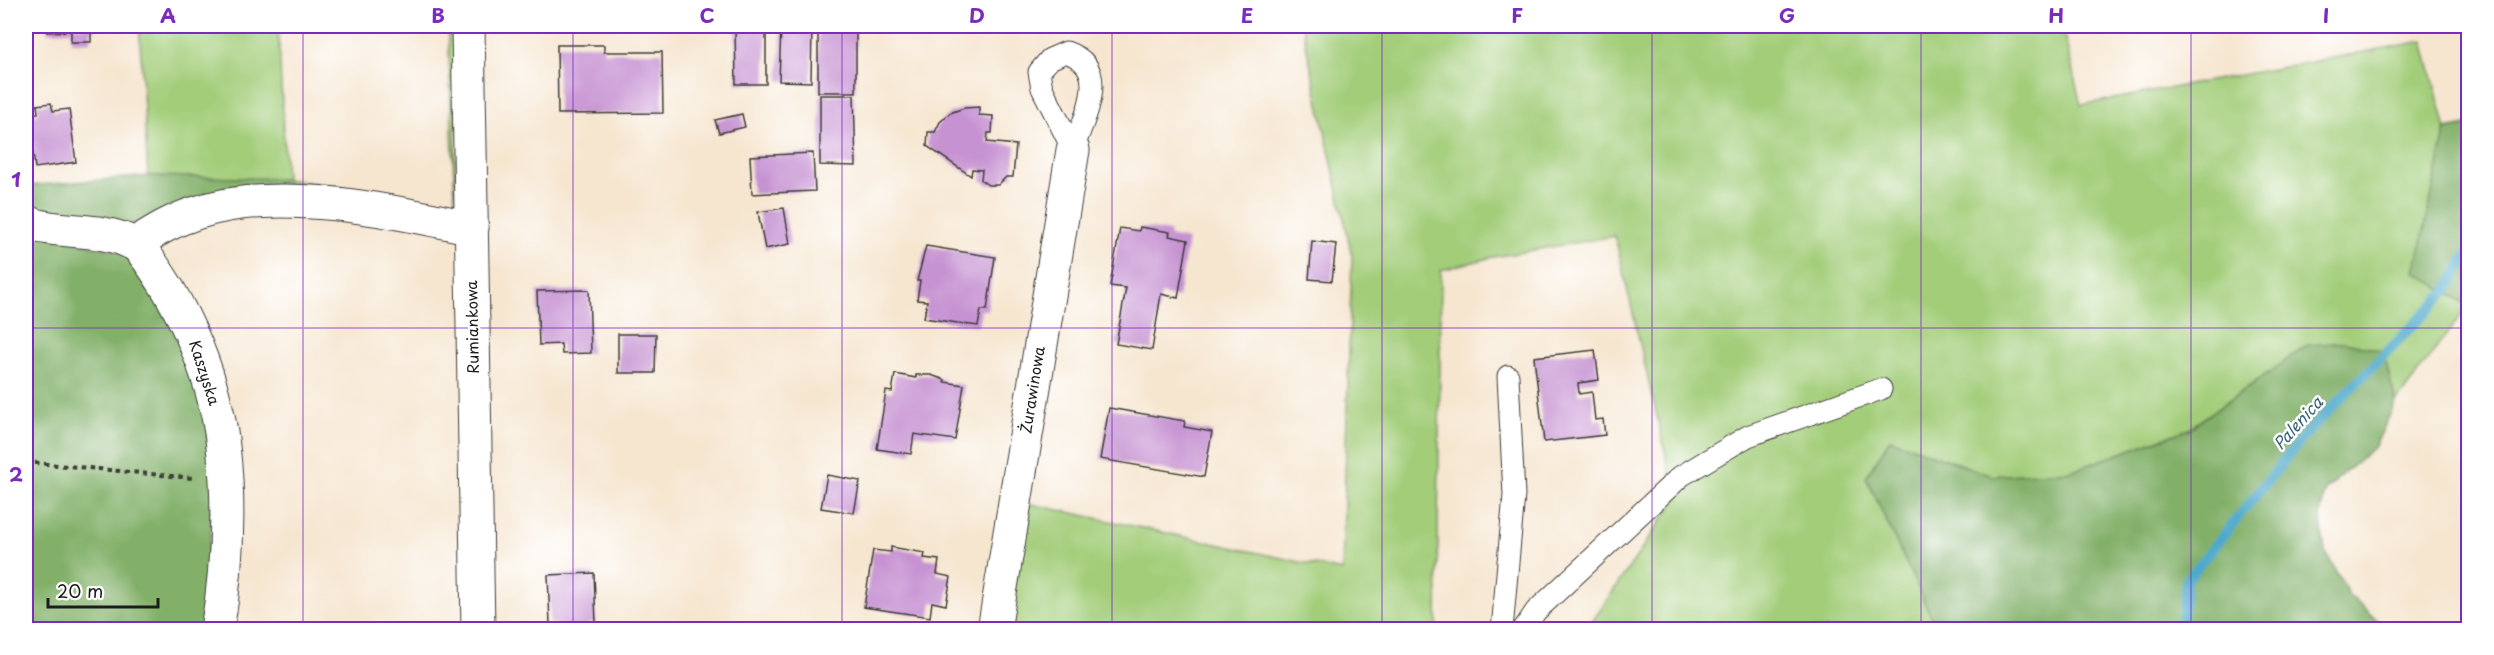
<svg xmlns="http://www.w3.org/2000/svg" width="2494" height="655" font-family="'Playpen Sans',sans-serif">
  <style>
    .green { fill: #a3cd79; stroke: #60744a; stroke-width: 1.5 }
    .forest { fill: #82b069; stroke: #4f6642; stroke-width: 1.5 }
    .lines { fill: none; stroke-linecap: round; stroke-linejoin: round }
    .stream { stroke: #4da9cb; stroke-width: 10 }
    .building { fill: #c692d2 }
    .lane-casing { stroke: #3d3a37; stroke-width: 23 }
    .street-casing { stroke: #3d3a37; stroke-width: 35 }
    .path { stroke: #3d3a37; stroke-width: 4; stroke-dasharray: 4.5 4.5; stroke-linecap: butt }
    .lane { stroke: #fff; stroke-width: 21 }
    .street { stroke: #fff; stroke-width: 33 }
    .grid { fill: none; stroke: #7b2cbf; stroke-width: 1.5; stroke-opacity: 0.55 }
    .labels { text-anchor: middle; stroke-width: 5; stroke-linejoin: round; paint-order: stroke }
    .street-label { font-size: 15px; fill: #1c1c1c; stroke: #fff }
    .water-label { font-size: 16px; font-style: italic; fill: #346274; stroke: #fff }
    .neatline { fill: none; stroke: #7b2cbf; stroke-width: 2 }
    .grid-label { font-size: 20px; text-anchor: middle; font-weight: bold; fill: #7b2cbf }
  </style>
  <rect width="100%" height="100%" fill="#fff"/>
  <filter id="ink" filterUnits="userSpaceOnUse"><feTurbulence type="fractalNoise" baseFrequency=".0167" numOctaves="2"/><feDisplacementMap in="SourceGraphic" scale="12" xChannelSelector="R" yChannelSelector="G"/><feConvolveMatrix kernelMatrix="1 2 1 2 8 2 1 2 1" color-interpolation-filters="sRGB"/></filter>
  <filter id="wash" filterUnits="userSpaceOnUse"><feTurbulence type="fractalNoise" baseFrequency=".008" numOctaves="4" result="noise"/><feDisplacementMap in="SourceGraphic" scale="24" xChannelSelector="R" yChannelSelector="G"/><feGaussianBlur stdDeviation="1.35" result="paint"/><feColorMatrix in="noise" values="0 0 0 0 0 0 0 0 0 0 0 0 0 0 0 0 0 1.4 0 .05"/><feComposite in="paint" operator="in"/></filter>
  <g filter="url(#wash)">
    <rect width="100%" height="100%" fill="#f6e6d0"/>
    <!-- green -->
    <path class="green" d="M139,26H278L286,179L455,205L448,26H457L455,205L448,215L286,193V179L148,176Z
      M1302,26H2062L2081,105L2423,41L2446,129L2416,272L2468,306L2396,402L2382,351L2308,345L2188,429L2071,471L1992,476L1890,439L1866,477L1937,629H1587L1676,499L1615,236L1493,257L1441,270L1437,629L1007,630L1026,503L1342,571L1352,256Z"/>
    <!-- forest -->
    <path class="forest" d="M2468,125V305L2415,272L2446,129Z
      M148,176L286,179V193L131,224L112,225L26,215V186Z
      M26,231L127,253L176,324L213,440L208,629H26Z
      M2346,342L2383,351L2396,402L2375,446L2326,489L2320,514L2325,551L2349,595L2387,629H1937L1866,477L1890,439L1992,476L2071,471L2189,429L2308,345Z"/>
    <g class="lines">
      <!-- stream -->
      <path class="stream" d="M2181,630L2186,581L2304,436L2446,292L2468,253"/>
    </g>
    <g id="blocks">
      <!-- building -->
      <path class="building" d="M47,26H96V30H91V42H71V31L47,32Z
        M735,26H766V84H736Z
        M781,26H812L811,82L779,81Z
        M818,26H856V92H818Z
        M557,45H604V52H662L663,113L558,114Z
        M820,95H854L856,166L820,165Z
        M51,103L53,111L69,109L76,162L35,168L28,115L38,113L37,105Z
        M979,107V115L993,116L992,133H988L987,142L1016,145L1013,177H1006L998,185H988L981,180L982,170L972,169L971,176L927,146L928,132H935L940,122L950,113L964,108Z
        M742,114L745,127L719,133L715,120Z
        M813,153L815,191L752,194L750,156Z
        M784,208L790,244L765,249L758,212Z
        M1140,227L1170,232L1169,236L1188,240L1178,298L1161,294L1152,350L1116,344L1126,288L1110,286L1120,228L1139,231Z
        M1312,241L1336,244L1332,281L1309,279Z
        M926,246L995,257L987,310H981L978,326L924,318L927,301L917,300L920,281H917Z
        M589,290L591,353L562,354L561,344L539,345L537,291Z
        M618,334H656L655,373H618Z
        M1595,350L1599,380L1578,383L1579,394L1592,392L1595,420L1603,419L1605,435L1544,442L1534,357Z
        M895,374L916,378V375H931L945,380L944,382L964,385L955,440L914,434L911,454L877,449L886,391L892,392Z
        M1109,408L1185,421L1184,427L1212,432L1204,477L1100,459Z
        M827,475L860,481L854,513L821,508Z
        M891,547L925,553L924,558L939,560L937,574L951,577L946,605L932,602L930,617L864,607L873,550L891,552Z
        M594,573L596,623H588V630H557V624H550L548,575Z"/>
    </g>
  </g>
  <g filter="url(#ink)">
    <use href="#blocks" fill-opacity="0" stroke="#3d3a37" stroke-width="1.5"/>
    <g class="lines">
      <defs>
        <path id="lane" d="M1066,52C1113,68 1084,116 1073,150L1042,88L1039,72L1050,59Z
          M1502,630L1514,495L1508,376
          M1523,630L1536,611L1681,476L1748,436L1881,389"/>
        <path id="street" d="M468,26L478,630
          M26,222C60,235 99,226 132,243C143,248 161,278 168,289C189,325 205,362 215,403C232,470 229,562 217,630
          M135,244C155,231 173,220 196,213C275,186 391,210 472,228
          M994,630L1073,150"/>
      </defs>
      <!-- lane casing -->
      <use href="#lane" class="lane-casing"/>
      <!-- street casing -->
      <use href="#street" class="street-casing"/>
      <!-- path -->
      <path class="path" d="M26,462L192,478
        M26,531V554"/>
      <!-- lane -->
      <use href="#lane" class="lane"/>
      <!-- street -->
      <use href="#street" class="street"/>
    </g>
  </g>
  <!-- grid -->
  <path class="grid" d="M303,26V630M573,26V630M842,26V630M1112,26V630M1382,26V630M1652,26V630M1921,26V630M2191,26V630M26,328H2468"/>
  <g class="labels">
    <!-- street labels -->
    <g class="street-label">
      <text transform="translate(473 327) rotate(-91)" y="5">Rumiankowa</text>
      <text transform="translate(204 373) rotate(72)" y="5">Kaszyska</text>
      <text transform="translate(1033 390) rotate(-81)" y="5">Żurawinowa</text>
    </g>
    <!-- water labels -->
    <g class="water-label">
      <text transform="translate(2298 423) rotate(-48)" y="6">Palenica</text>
    </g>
  </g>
  <!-- margin -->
  <rect width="2494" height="655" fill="none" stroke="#fff" stroke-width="66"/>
  <!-- scale -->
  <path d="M48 598v9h110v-9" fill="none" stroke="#1c1c1c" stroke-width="3"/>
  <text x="57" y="598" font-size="18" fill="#1c1c1c" stroke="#ffffff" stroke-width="4.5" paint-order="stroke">20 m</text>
  <rect x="33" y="33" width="2428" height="589" class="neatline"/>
  <g class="grid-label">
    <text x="168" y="23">A</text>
    <text x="438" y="23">B</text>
    <text x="707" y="23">C</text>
    <text x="977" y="23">D</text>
    <text x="1247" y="23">E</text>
    <text x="1517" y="23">F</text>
    <text x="1787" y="23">G</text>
    <text x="2056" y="23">H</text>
    <text x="2326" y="23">I</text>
    <text x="16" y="187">1</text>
    <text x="16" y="482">2</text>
  </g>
</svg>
